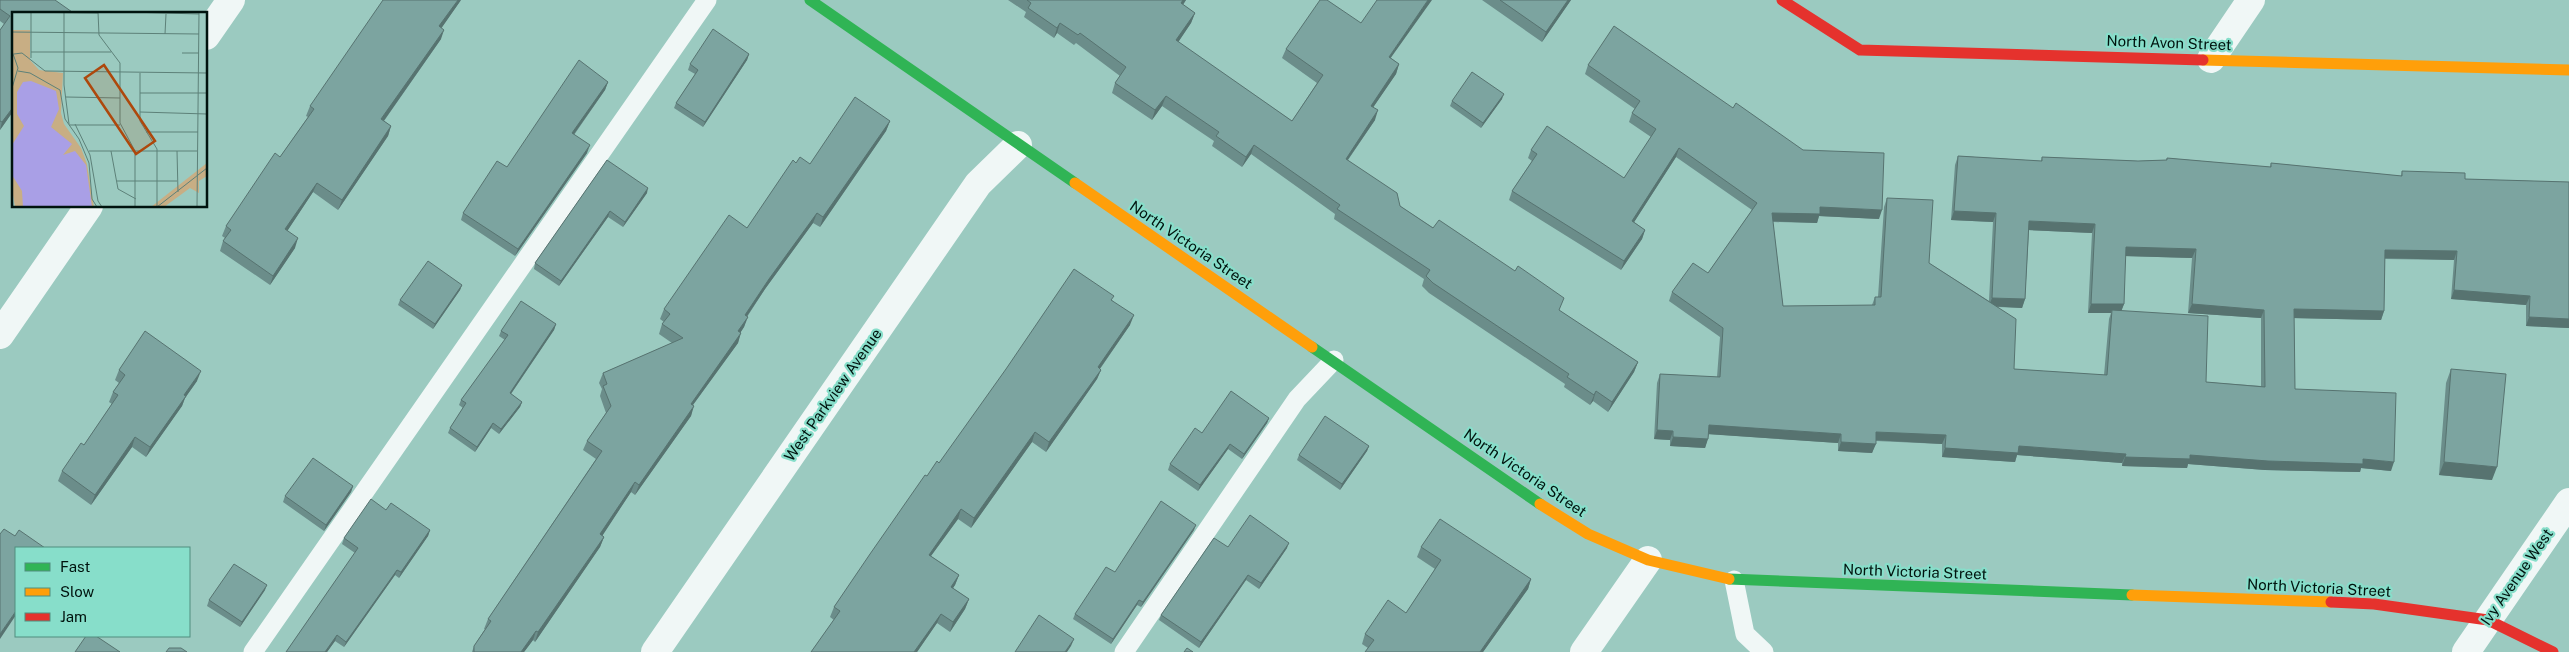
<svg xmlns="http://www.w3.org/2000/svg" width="2569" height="652" font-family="'Public Sans',sans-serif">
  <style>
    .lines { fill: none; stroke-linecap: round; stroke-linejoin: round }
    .lane { stroke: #f0f7f6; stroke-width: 19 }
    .street { stroke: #f0f7f6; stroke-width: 28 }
    .fast { stroke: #30b455; stroke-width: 11 }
    .slow { stroke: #ff9f0a; stroke-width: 11 }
    .jam { stroke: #e5322d; stroke-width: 11 }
    .wall { fill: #6b8d8a; fill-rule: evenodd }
    .shaded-wall { fill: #577370 }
    .building { fill: #7ca4a0; stroke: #577370 }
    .labels { text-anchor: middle; stroke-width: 4.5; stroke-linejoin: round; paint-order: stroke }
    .street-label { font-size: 15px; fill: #00130e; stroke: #87deca }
    .inset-road { fill: none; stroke: #5d8179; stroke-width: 1 }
    .view { fill: #ae480c; fill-opacity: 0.15; stroke: #ae480c; stroke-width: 2.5 }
    .inset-edge { fill: none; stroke: #00130e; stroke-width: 2.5 }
  </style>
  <rect width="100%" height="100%" fill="#9bcac0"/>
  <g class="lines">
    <!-- lane -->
    <path class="lane" d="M1734,580L1745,634L1764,652
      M253,652L707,0
      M1124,652L1297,399L1334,360"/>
    <!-- street -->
    <path class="street" d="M206,36L231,0
      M2211,59L2251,0
      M0,335L89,206
      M655,652L978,184L1018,145
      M1584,652L1648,560
      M2466,652L2569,502"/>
    <!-- fast -->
    <path class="fast" d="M810,0L1075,183
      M1312,347L1540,504
      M1729,579L2132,595"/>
    <!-- slow -->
    <path class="slow" d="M2203,60L2569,70
      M1075,183L1312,347
      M1540,504L1588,534L1648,560L1729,579
      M2132,595L2331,602"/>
    <!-- jam -->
    <path class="jam" d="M1782,0L1860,50L2203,60
      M2331,602L2374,604L2488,620L2553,652"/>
  </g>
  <!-- wall -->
  <path class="wall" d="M0,0L14,14V110L0,130V30L4,24L0,21Z
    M461,0L441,28V39L384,121L391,126L388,136L338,210L313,192L287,231L295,248L270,285L220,251L223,241L225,238L222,236L226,226L280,157L308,117L306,116L310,106Z
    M1008,0H1186L1183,5L1195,13L1191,23L1178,42L1292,121L1317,83L1282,58L1286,49L1391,58L1399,64L1396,74L1373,107L1375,120L1348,160L1400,206L1638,362L1634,372L1608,412L1593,401L1590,405L1564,387L1565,384L1429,293L1422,286L1424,279L1334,219L1335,214L1251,154L1242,167L1212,146L1214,141L1162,106L1152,120L1112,93L1115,83L1120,76L1076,43L1074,45L1057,33L1054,38L1024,17L1026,12Z
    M1482,0H1571L1542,42Z
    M749,54L747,60L703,127L674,108L676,103L695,74L688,70L690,64Z
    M1588,65L1879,219L1819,216L1817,223L1773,222L1783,306L1872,305L1875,297H1878L1884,207L1887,198L1929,263L1989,301L1993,222L1951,220L1955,165L1958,156L2041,161L2042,157L2138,161L2166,160L2167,158L2270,167L2271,163L2401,176L2402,171L2465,179L2569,182V328L2526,326V305L2451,299L2454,260L2385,259L2384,311L2381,320L2294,318L2295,389L2391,471L2361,468L2360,472L2265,470L2188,464L2187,468L2122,466V463L2017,455L2015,462L1942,457V444L1876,441L1872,453L1838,451V443L1709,434L1705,448L1670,446V440L1654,439L1657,383L1660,374L1717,377L1720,337L1669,301L1672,292L1708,273L1752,210L1676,157L1634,222L1645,230L1642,239L1621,270L1509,200L1512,191L1532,161L1528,158L1531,150L1624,178L1651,137L1629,122L1632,113L1635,109L1585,74ZM2029,230L2092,233L2088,313H2111L2109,319L2104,375L2014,369L1998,307L2022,308L2025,299ZM2125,256L2192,258L2188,313L2261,318V386L2206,382L2121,311L2124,304Z
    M608,82L605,90L574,135L587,153L515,256L461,220L463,213L507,167Z
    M1502,99L1481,128L1450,106L1452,101Z
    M890,121L886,131L820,227L813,223L765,289L747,317L744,327L740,333L738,343L693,405L691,416L635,495L631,492L602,535L604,537L600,547L535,642L533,640L524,652H472L474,646L485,629H484L488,619L596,459L583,450L587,441L606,413L600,396L602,389L599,383L603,373L672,343L659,334L662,324L664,322L660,319L664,309L747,228L796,163L810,164Z
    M607,160L647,193L623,227L608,217L559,286L534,269L535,263Z
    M462,285L460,290L433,329L398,305L400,300Z
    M1112,300L1130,325L1100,369L1101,370L1097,379L1046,452L1032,442L971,528L958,519L931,556L959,575L955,585L953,588L969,599L965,609L950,632L937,623L917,652H811L834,620L830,617L834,607L927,476L939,463Z
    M556,324L554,330L511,394L522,402L520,407L499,434L491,428L475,452L448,433L450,428L463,408L459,405L461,400L505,340L499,336L501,331Z
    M2451,369L2492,480L2439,475L2446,383Z
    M119,370L197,381L185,398L182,406L146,457L132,447L91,505L58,481L62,471L84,445L112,404L109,402L113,392L119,383L115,380Z
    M1269,418L1267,423L1242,459L1228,449L1198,491L1168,470L1170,464L1202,433Z
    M1369,446L1367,451L1340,490L1297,460L1299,455Z
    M353,486L351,492L324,531L283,502L285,496Z
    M386,510L430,530L428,536L399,578L395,575L344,647L335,641L327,652H286L355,553L342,544L344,538Z
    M1194,530L1141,607L1137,605L1111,644L1073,619L1075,614L1115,572Z
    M1228,547L1287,548L1259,589L1246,580L1199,648L1159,620L1161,615Z
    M1421,547L1531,579L1528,589L1483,652H1365L1368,648L1362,644L1365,634L1406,613L1435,569L1417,557Z
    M265,590L240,627L207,606L209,600Z"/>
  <!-- shaded-wall -->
  <path class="shaded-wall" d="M458,0H461L436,36L439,26Z
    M1183,0H1186L1177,13L1181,3Z
    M1428,0H1432L1385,66L1389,57Z
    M1568,0H1571L1542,42L1546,32Z
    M1195,13L1191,23L1173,50L1176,40Z
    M1060,23L1057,33L1054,38L1057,28Z
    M444,30L441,39L378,129L381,119Z
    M749,54L747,60L703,127L705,122Z
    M1399,64L1396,74L1368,115L1371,106Z
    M608,82L605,90L569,141L572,133Z
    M1504,94L1502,99L1481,128L1483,123Z
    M1166,96L1162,106L1152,120L1155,110Z
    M14,106V110L0,130L2,122Z
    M1378,110L1375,120L1342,168L1346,159Z
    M890,121L886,131L820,227L823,217Z
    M391,126L388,136L338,210L342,200Z
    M590,145L587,153L515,256L518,249Z
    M1254,145L1251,154L1242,167L1246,157Z
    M1679,148L1676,157L1629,230L1632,221Z
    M317,183L313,192L282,239L285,229Z
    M648,188L647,193L623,227L625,222Z
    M1820,207L1882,210L1879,219L1819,216L1817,223L1769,221L1772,213Z
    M610,211L608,217L559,286L561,281Z
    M1954,211L1996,213L1993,222L1951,220Z
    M817,213L813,223L765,289L741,325L745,315L769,279Z
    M2029,221L2095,224L2092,233L2026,230Z
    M1645,230L1642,239L1621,270L1624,261Z
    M298,238L295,248L270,285L273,276Z
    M2126,247L2196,249L2192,258L2123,256Z
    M2385,250L2457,251L2454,260L2382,258Z
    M462,285L460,290L433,329L435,324Z
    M2454,290L2530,296L2526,305L2451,299Z
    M1992,298L2025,299L2022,308L1989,306Z
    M2091,304H2124L2121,312L2112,310L2111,313H2088Z
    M2192,304L2264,310L2261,318L2188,313Z
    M2294,309L2384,311L2381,320L2291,318Z
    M1134,315L1130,325L1094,377L1098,367Z
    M748,317L744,327L735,341L738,331Z
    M2529,317L2569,319V328L2526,326Z
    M556,324L554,330L508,398L510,393Z
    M741,333L738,343L687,413L691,404Z
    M1638,362L1634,372L1608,412L1612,402Z
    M1101,370L1097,379L1046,452L1049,442Z
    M201,371L197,381L185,398L182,406L146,457L150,447L184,395Z
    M1596,391L1593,401L1590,405L1594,395Z
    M522,402L520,407L499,434L501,429Z
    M694,406L691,416L635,495L639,485Z
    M1269,418L1267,423L1242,459L1244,454Z
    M493,423L491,428L475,452L477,447Z
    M1709,425L1841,434L1838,443L1706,434Z
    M1657,430L1673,431L1670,440L1654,439Z
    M1035,432L1032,442L971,528L974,518Z
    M1876,432L1946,435L1942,444L1873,440Z
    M135,437L132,447L91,505L95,495Z
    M1673,437L1708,439L1705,448L1670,446Z
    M1841,442L1876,444L1872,453L1838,451Z
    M1230,444L1228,449L1198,491L1200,485Z
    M1369,446L1367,451L1340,490L1342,484Z
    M2019,446L2126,454L2122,463L2017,455L2015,462L1942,457L1945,448Z
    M2190,455L2363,459L2394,462L2391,471L2361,468L2360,472L2265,470L2188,464L2187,468L2122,466L2125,457Z
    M2444,462L2497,467L2492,480L2439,475Z
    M635,482L631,492L597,544L600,534Z
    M353,486L351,492L324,531L326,525Z
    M961,509L958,519L925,564L929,555Z
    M1196,525L1194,530L1141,607L1143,602Z
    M430,530L428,536L399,578L401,572Z
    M604,537L600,547L535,642L538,632Z
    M1289,543L1287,548L1259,589L1261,583Z
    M397,570L395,575L344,647L346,642Z
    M959,575L955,585L947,597L951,587Z
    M1248,575L1246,580L1199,648L1201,642Z
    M1531,579L1528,589L1483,652H1480Z
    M267,585L265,590L240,627L242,622Z
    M969,599L965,609L950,632L953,622Z
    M1139,600L1137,605L1111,644L1113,639Z
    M16,611V615L0,639V634Z
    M941,614L937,623L917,652H914Z
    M536,631L533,640L524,652H521Z
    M337,635L335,641L327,652H325Z
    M1074,639L1071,646L1067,652H1065Z"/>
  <!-- building -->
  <path class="building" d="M0,0H55L75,14H14V106L2,122L0,121V30L10,16L0,9Z
    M383,0H458L439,26L444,30L381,119L391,126L342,200L317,183L285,229L298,238L273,276L223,241L231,230L226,226L275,153L280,157L314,109L310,106Z
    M1027,0H1183L1181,3L1195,13L1176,40L1292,121L1323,75L1286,49L1320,0H1327L1361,23L1377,0H1428L1389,57L1399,64L1371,106L1378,110L1346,159L1397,193L1400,206L1433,228L1439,220L1515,271L1518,266L1564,298L1559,310L1638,362L1612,402L1596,391L1594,395L1567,377L1569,374L1433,283L1426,276L1430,270L1337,209L1340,205L1254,145L1246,157L1216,136L1219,132L1166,96L1155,110L1115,83L1126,67L1080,33L1078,35L1060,23L1057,28L1028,8L1031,3Z
    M1500,0H1568L1546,32Z
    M1614,26L1733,108L1736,103L1803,150L1884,153L1882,210L1820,207V214L1772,213L1783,306L1875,305V297H1881L1887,198L1933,200L1929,263L2016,319L2014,369L2107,375L2112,310L2208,316L2206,382L2265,387L2264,310L2192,304L2196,249L2126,247L2124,304H2091L2095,224L2029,221L2025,299L1992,298L1996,213L1954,211L1958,156L2042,161V157L2138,161L2167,160V158L2271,167V163L2402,176V171L2465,173V179L2569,182V319L2529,317L2530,296L2454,290L2457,251L2385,250L2384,311L2294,309L2295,389L2396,393L2394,462L2363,459V464L2268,461L2190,455V459L2125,457L2126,454L2019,446L2018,453L1945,448L1946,435L1876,432V444L1841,442V434L1709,425L1708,439L1673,437V431L1657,430L1660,374L1720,377L1723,328L1672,292L1693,263L1708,273L1757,203L1679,148L1632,221L1645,230L1624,261L1512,191L1537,154L1531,150L1547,126L1624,178L1656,129L1632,113L1640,101L1588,65Z
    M713,29L749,54L705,122L676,103L698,70L690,64Z
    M579,60L608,82L572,133L590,145L518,249L463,213L497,161L507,167Z
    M1472,72L1504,94L1483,123L1452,101Z
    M855,97L890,121L823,217L817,213L769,279L745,315L748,317L738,331L741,333L691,404L694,406L639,485L635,482L600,534L604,537L538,632L536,631L521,652H474V646L491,621L488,619L602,451L587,441L611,406L603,386L607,384L603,373L683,338L662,324L670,314L664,309L729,215L747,228L793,160L796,163L800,157L810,164Z
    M607,160L648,188L625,222L610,211L561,281L535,263Z
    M428,261L462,285L435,324L400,300Z
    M1074,269L1114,296L1111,300L1134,315L1098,367L1101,370L1049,442L1035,432L974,518L961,509L929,555L959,575L951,587L969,599L953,622L941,614L914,652H811L840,611L834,607L870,554L925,475L927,476L937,461L939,463L1006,369Z
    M521,301L556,324L510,393L522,402L501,429L493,423L477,447L450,428L466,403L461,400L508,335L501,331Z
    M145,331L201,371L184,395L186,396L150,447L135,437L95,495L62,471L81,443L84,445L118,395L113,392L125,375L119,370Z
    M2451,369L2506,374L2497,467L2444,462Z
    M1231,391L1269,418L1244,454L1230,444L1200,485L1170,464L1195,428L1202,433Z
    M1325,416L1369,446L1342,484L1299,455Z
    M313,458L353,486L326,525L285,496Z
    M371,499L386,510L391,503L430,530L401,572L397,570L346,642L337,635L325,652H286L358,548L344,538Z
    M1161,501L1196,525L1143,602L1139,600L1113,639L1075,614L1106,567L1115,572Z
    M1250,515L1289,543L1261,583L1248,575L1201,642L1161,615L1214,538L1228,547Z
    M1440,519L1531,579L1480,652H1365L1374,640L1365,634L1388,600L1406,613L1441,560L1421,547Z
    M4,529L15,536L19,530L45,548H16V611L0,634V534Z
    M234,564L267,585L242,622L209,600Z
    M1039,615L1074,639L1065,652H1015Z
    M86,636H96L120,652H75Z
    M169,648H181L187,652H166Z
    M1187,648L1193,652H1184Z"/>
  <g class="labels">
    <!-- street labels -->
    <g class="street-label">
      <text transform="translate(2169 43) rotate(2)" y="5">North Avon Street</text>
      <text transform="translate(1191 245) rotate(34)" y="5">North Victoria Street</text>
      <text transform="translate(833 395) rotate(-55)" y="5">West Parkview Avenue</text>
      <text transform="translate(1525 473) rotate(34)" y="5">North Victoria Street</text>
      <text transform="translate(1915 572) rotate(2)" y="5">North Victoria Street</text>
      <text transform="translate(2517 577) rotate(-55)" y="5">Ivy Avenue West</text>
      <text transform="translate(2319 588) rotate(3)" y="5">North Victoria Street</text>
    </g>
  </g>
  <!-- overview -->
  <g transform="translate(12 12)">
    <rect width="195" height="195" fill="#9bcac0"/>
    <path d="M0,18H18V48L27,58L51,61L49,101L52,112L69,136L75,152L82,195H3L0,177ZM195,151V164L187,169V181L178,176L152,195H139Z" fill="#c8ae84"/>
    <path d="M19,69L44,79L47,97L39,115L60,132L51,143L63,139L74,153L80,195H11L10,179L0,163V133L12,114L5,102V80L11,70Z" fill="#a99fe6"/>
    <path class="inset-road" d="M0,0L86,1M52,0V73L57,112M86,0L87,23L108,51V111L123,139V195M117,0L187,2M0,20L187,22M153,22L154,2M0,39L6,56L0,76M19,40H99M170,41H187M2,42L10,41L33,59L195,61M19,46V0M6,59L18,61L48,78L53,107L67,127L77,151L80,187L85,195M128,61V109L145,137V194M128,81H195M54,85L108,86M128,100L195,102M63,112L78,143L86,189L90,195M57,113H108M134,120H186M77,139H185M99,139L106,177L124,187M165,139L166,180M105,169H165M0,180L1,195M145,195L195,156M185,195L187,0"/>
    <path class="view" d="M92,53L143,129L124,142L73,66Z"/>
    <rect width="195" height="195" class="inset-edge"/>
  </g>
  <!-- legend -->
  <rect x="15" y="547" width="175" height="90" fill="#87deca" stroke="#518d7f"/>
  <rect x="25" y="563" width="25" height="8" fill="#30b455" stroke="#518d7f"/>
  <text x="60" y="572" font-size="15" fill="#00130e">Fast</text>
  <rect x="25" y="588" width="25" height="8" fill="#ff9f0a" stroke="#518d7f"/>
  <text x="60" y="597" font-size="15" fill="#00130e">Slow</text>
  <rect x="25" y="613" width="25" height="8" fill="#e5322d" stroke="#518d7f"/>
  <text x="60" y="622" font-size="15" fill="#00130e">Jam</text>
</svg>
